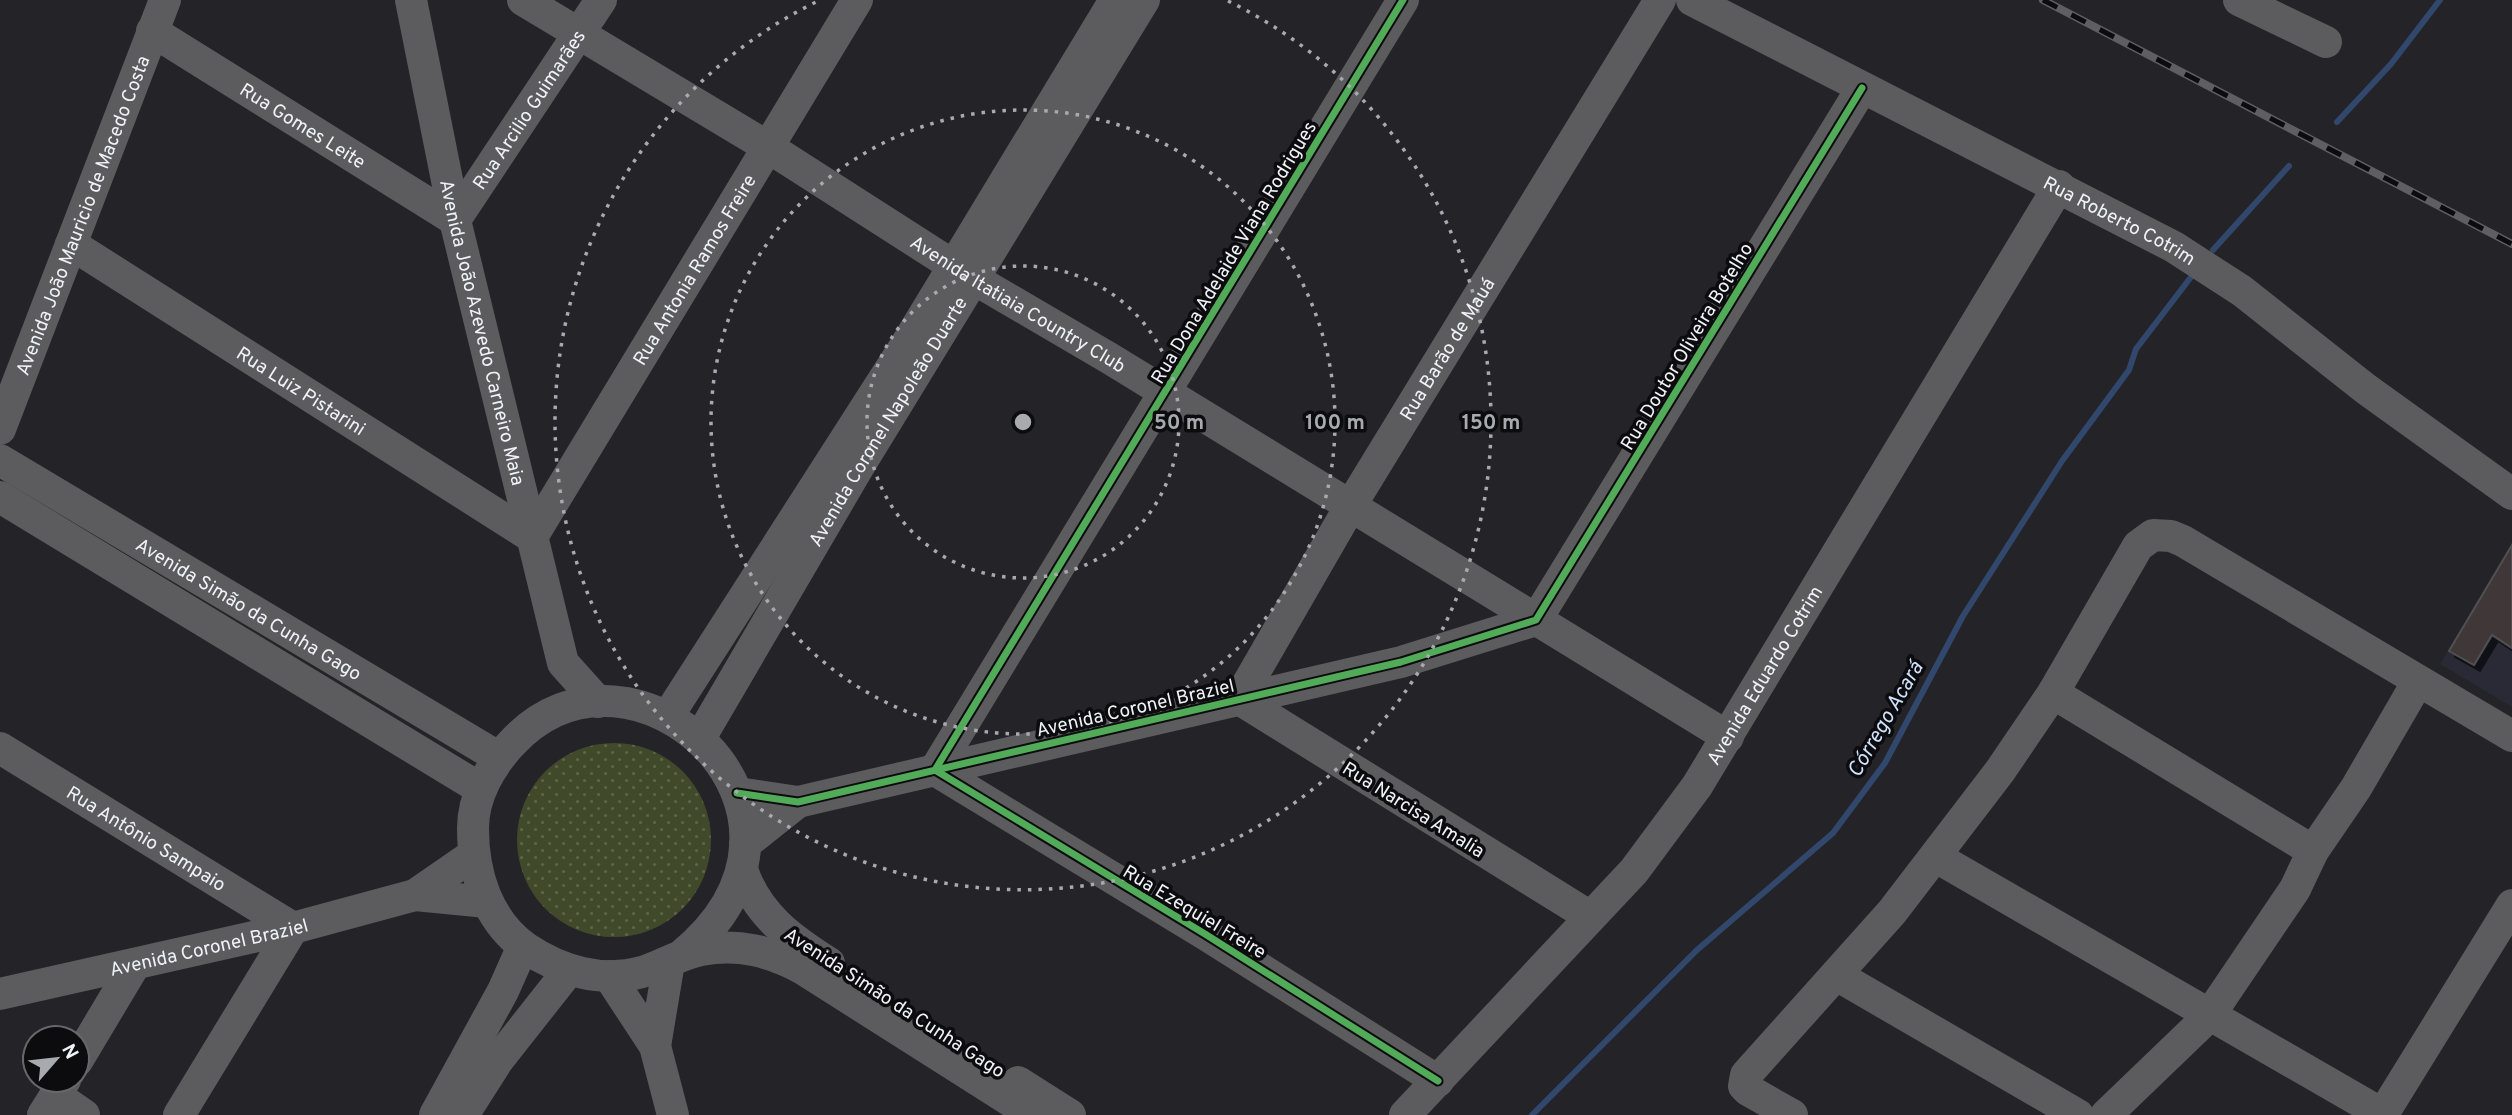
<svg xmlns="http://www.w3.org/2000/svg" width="2512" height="1115" font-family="Overpass,sans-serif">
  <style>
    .built { fill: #292a36 }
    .grass { fill: url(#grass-dots) }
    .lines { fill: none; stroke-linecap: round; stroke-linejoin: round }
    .stream { stroke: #31486c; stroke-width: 6 }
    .building { fill: #403838; stroke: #514f51; stroke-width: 2; filter: url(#shadow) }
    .minor { stroke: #5c5c5f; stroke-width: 32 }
    .rail-casing { stroke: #5e5e63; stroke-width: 8 }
    .rail { stroke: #0c0c0f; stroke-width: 5; stroke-dasharray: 16; stroke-linecap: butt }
    .cycleway-casing { stroke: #0c0c0f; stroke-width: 11 }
    .cycleway { stroke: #51ab58; stroke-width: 7 }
    .ring { fill: none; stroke: #a9aaaf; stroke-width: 3.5; stroke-dasharray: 3.5 7 }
    .labels { text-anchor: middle; stroke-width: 7; stroke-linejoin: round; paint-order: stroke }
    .street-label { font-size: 19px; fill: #f1f2f7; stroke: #0c0c0f }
    .water-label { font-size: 21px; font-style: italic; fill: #d1e2fd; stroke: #0c0c0f }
    .centre { fill: #a9aaaf; stroke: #0c0c0f; stroke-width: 3.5 }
    .ring-label { font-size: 21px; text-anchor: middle; font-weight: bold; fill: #a9aaaf; stroke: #0c0c0f; stroke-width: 7; stroke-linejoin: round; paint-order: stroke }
  </style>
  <defs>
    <pattern id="grass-dots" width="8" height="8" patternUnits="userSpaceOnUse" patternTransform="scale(1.75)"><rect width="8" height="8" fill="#404929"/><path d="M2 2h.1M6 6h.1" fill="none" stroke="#5c6449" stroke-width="1.8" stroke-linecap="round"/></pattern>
    <filter id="shadow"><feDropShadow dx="6" dy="6" stdDeviation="0" flood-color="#0009"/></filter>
  </defs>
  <rect width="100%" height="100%" fill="#232328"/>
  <!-- built -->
  <path class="built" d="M2512,545V707L2440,664Z"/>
  <!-- grass -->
  <path class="grass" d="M517 840a97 97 0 1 1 194 0a97 97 0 1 1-194 0Z"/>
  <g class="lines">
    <!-- stream -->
    <path class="stream" d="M2337,122L2391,64L2440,0
      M2213,250L2289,166
      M1532,1115L1697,950L1833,833L1885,763L1963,616L2062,461L2129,370L2136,349L2191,277"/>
  </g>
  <!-- building -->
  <path class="building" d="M2512,545V648L2492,635L2474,665L2449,651Z"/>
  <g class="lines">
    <!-- minor -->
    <g class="minor">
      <path id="s1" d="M411,0L455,220L563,663L598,702"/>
      <path id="s2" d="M523,0L768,147L974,279L1109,358L1728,737"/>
      <path d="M1403,0L935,770L1205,934L1438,1081"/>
      <path id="s3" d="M1692,0L2174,247L2242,291L2366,389L2512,494"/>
      <path d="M2239,0L2326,42"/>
      <path id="s4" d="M152,31L455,220L601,0"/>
      <path id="s5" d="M71,244L532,537L857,0"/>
      <path id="s6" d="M0,429L165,0"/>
      <path id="s7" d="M0,460L498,757"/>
      <path d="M0,497L481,789"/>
      <path d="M2053,693L2313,851"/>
      <path d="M668,716L904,348L1115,0"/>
      <path id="s8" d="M700,738L856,471L1144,0"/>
      <path id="s9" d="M0,748L293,928L179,1115"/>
      <path d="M737,793L798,802L1401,662L1536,620L1862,88"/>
      <path d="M745,844L798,802"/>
      <path d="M1936,857L2384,1115"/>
      <path d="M742,869C756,914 791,939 829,963"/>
      <path d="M415,895L487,902"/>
      <path id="s10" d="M1589,916L1239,699L1351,505L1660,0"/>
      <path d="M681,956C856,813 632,613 512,743C491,765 473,796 473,828C473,874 487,920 526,948C560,971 602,983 642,972C662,966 680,954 701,950C738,943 770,951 803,969L1033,1115"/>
      <path d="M609,976L655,1046L673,1115"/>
      <path d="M1838,976L2078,1115"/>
      <path id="s11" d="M0,994L293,928L415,895L473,855"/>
      <path d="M655,1046L669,962"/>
      <path d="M77,1061L135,964"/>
      <path d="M1018,1082L1070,1115"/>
      <path d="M55,1095L84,1115"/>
      <path d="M2383,1114L2512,905"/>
      <path d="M43,1115L65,1080"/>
      <path d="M435,1115L503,991L523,946"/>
      <path d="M463,1115L498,1060L569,970"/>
      <path id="s12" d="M1405,1115L1634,871L1697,786L2059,186"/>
      <path d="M1792,1115L1748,1090L1744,1086L1746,1075L1892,912L2000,771L2053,693L2138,546L2153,535L2171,536L2183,541L2512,736"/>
      <path d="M2106,1115L2209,1016L2295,889L2313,851L2356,788L2417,683"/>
    </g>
    <defs>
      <path id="rail" d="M2043,0L2512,244"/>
    </defs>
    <!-- rail casing -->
    <use href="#rail" class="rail-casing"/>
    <!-- rail -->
    <use href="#rail" class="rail"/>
    <defs>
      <path id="cycleway" d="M1403,0L935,770L1205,934L1438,1081
        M737,793L798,802L1401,662L1536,620L1862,88"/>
    </defs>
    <!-- cycleway casing -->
    <use href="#cycleway" class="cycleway-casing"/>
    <!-- cycleway -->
    <use href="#cycleway" class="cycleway"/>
  </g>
  <!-- distance rings -->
  <g class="ring">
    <circle cx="1023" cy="422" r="156"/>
    <circle cx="1023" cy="422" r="312"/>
    <path d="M1228 1A468 468 0 1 1 818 1"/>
  </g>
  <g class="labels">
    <!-- street labels -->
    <g class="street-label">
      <text dy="7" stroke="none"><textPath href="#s4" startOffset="490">Rua Arcilio Guimarães</textPath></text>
      <text dy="7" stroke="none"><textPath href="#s4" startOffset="178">Rua Gomes Leite</textPath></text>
      <text dy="7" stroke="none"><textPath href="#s6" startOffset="229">Avenida João Mauricio de Macedo Costa</textPath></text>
      <text dy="7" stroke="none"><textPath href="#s3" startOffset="481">Rua Roberto Cotrim</textPath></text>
      <text transform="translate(1233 252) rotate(-59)" y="7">Rua Dona Adelaide Viana Rodrigues</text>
      <text dy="7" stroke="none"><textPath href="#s5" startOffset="859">Rua Antonia Ramos Freire</textPath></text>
      <text dy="7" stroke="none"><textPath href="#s2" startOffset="581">Avenida Itatiaia Country Club</textPath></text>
      <text dy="7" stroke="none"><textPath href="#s1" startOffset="340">Avenida João Azevedo Carneiro Maia</textPath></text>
      <text transform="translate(1686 346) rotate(-59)" y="7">Rua Doutor Oliveira Botelho</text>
      <text dy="7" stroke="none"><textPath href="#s10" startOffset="819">Rua Barão de Mauá</textPath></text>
      <text dy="7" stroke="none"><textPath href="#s5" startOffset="273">Rua Luiz Pistarini</textPath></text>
      <text dy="7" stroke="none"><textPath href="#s8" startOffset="368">Avenida Coronel Napoleão Duarte</textPath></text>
      <text dy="7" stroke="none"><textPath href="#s7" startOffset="290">Avenida Simão da Cunha Gago</textPath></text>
      <text dy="7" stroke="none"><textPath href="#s12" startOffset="570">Avenida Eduardo Cotrim</textPath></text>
      <text transform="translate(1135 707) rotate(-13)" y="7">Avenida Coronel Braziel</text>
      <text transform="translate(1414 809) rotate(32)" y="7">Rua Narcisa Amalia</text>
      <text dy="7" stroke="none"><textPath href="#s9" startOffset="172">Rua Antônio Sampaio</textPath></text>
      <text transform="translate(1195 911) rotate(31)" y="7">Rua Ezequiel Freire</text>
      <text dy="7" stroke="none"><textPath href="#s11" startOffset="214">Avenida Coronel Braziel</textPath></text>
      <text transform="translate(895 1002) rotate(33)" y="7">Avenida Simão da Cunha Gago</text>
    </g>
    <!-- water labels -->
    <g class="water-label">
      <text transform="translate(1885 719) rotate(-60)" y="7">Córrego Acará</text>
    </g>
  </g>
  <circle cx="1023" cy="422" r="10" class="centre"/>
  <g class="ring-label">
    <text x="1179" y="429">50 m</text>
    <text x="1335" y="429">100 m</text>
    <text x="1491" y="429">150 m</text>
  </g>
  <!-- north arrow -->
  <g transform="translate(56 1059) rotate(62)"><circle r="33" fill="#0c0c0f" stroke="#68686c" stroke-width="2"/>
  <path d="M0-5L12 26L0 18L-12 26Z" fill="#a9aaaf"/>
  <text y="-10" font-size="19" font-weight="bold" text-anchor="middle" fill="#f1f2f7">N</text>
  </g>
</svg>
